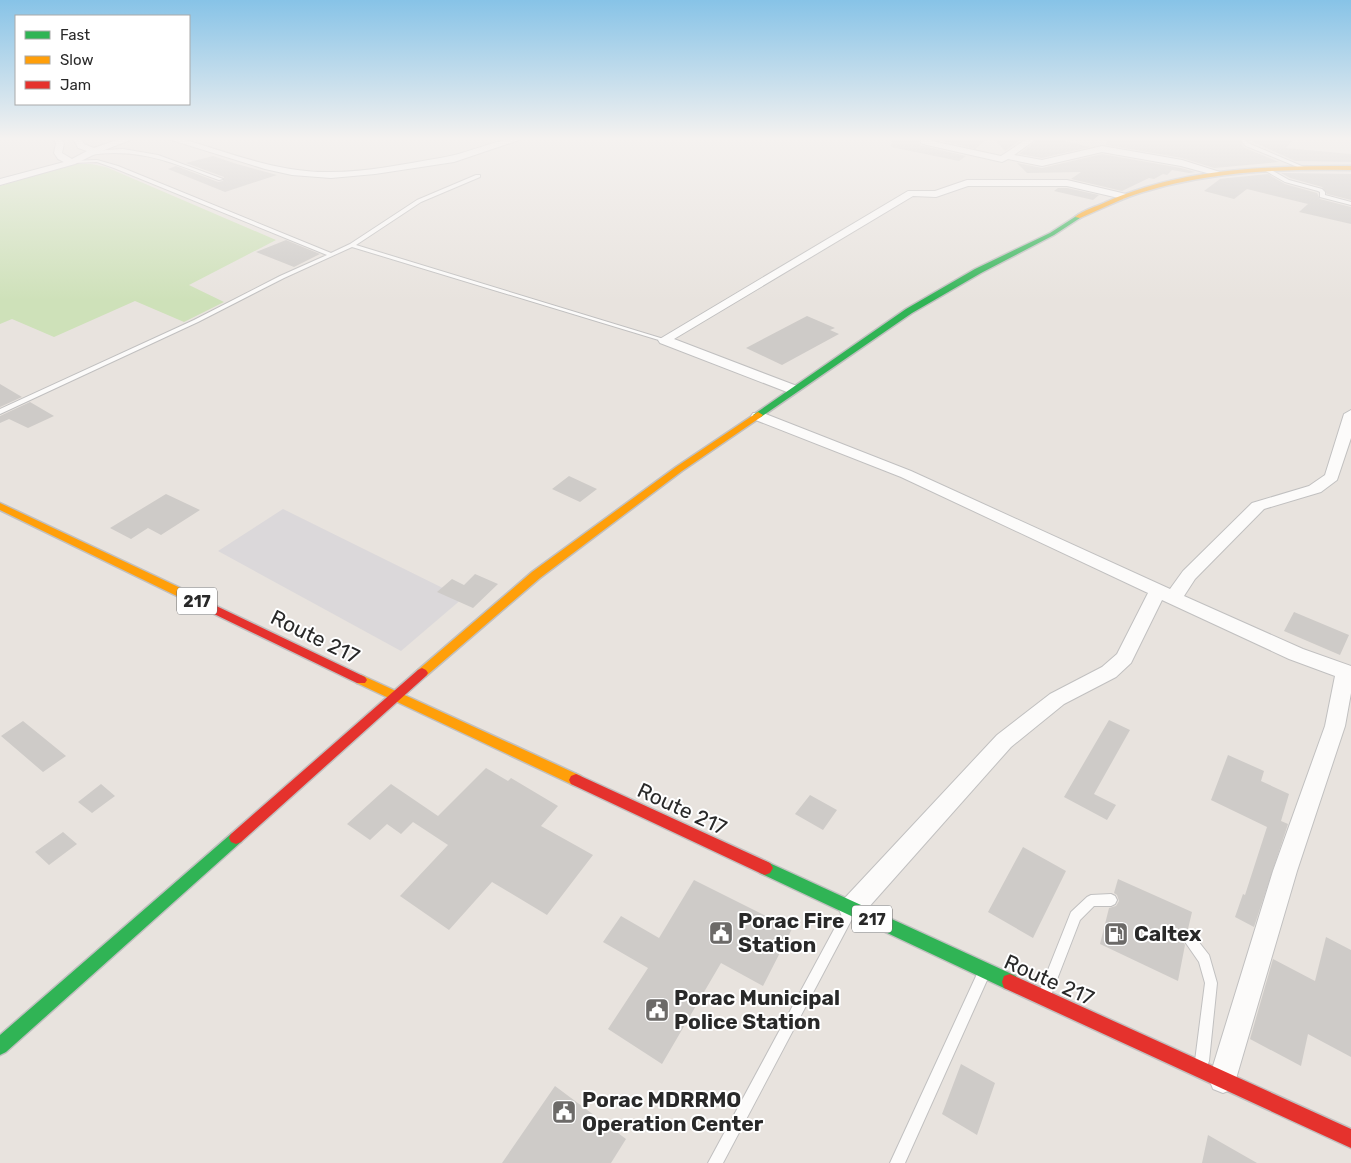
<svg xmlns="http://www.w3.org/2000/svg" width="1351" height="1163" font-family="Rubik,sans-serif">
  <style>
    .industrial { fill: #dbd8da }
    .green { fill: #cee1b9 }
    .building { fill: #cecbc8 }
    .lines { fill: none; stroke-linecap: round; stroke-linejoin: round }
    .lane-casing { stroke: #c1c0c0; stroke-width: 2 }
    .street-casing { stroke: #c1c0c0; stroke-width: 2 }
    .fast-casing { stroke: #c1c0c0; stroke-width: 3 }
    .slow-casing { stroke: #c1c0c0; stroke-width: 3 }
    .jam-casing { stroke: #c1c0c0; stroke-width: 3 }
    .lane { fill: #fcfbfa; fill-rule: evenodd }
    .street { fill: #fcfbfa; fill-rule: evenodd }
    .fast { fill: #30b455; fill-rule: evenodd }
    .slow { fill: #ff9f0a; fill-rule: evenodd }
    .jam { fill: #e5322d; fill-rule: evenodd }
    .labels { text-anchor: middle; stroke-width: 4; stroke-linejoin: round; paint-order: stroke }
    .shield { fill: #fff; stroke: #696969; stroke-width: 1 }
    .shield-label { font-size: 16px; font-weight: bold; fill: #292929 }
    .near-street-label { font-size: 21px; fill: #292929; stroke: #fff }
    .near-poi-label { font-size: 21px; font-weight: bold; fill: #292929; stroke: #fff; text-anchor: start }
  </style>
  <rect width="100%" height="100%" fill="#e8e3de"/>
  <!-- industrial -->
  <path class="industrial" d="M283,509L463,598L401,651L218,551Z"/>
  <!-- green -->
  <path class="green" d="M74,164H91L106,167L276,240L189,285L224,302L184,322L135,301L54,337L12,319L0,324V186Z"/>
  <!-- building -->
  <path class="building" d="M892,138H918L920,145L966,156L959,161L891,147Z
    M932,138H989L975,149Z
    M993,138H1024L1005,151Z
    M1040,138H1054L1090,147L1042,158L1019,154Z
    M1107,138H1239L1240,142L1245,148L1279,162L1214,168L1182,158L1106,145Z
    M1245,138H1294L1286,148L1351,154V162L1295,161Z
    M1102,154L1181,168L1195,172L1189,173L1172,170L1167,175L1163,174L1154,179L1149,178L1122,191L1071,179L1081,172L1027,173L1017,163L1042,168Z
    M213,156L237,164L277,175L225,192L168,169L176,166L218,182L223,181L224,177L186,163Z
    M1281,173L1351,174V200L1327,194L1322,187L1290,178Z
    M1268,174L1285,184L1317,193L1320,199L1351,207V224L1299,212L1308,204L1247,189L1234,199L1204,191L1220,179H1219Z
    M1058,188H1067L1099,195L1093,200L1054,191Z
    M286,240L320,254L294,267L256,252Z
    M807,316L835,328L830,330L839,334L782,365L746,348Z
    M0,384L22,397L0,407Z
    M30,402L54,416L28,428L9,419L0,423V416Z
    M569,476L597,489L580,502L552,489Z
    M166,494L200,510L161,535L148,528L131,539L110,528Z
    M475,574L498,584L473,608L437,592L452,579L464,585Z
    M1294,612L1349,635L1340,655L1284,631Z
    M1109,720L1130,730L1094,794L1116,805L1107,820L1064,797Z
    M23,721L66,756L43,772L1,736Z
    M1228,755L1264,771L1261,781L1289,794L1281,821L1288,824L1254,927L1235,917L1243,894L1245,895L1267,827L1211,800Z
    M486,768L508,781L511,778L558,806L541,826L593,855L547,915L492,882L449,930L400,896L448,845L413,822L401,834L387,824L370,840L347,824L391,784L438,816Z
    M101,784L115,796L92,813L78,802Z
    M810,795L837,810L823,830L795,814Z
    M63,832L77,844L49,865L35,852Z
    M1023,847L1066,871L1033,938L988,912Z
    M1118,879L1192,912L1188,929L1182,930L1179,935L1185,945L1178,981L1100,944L1109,908L1116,906L1119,901L1117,895L1114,893Z
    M694,880L792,929L763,986L721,963L662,1064L608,1029L648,968L603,942L621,916L659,938Z
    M1326,937L1351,950V1057L1308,1034L1301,1066L1250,1039L1273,959L1315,981Z
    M961,1064L995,1083L977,1135L942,1114Z
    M555,1086L626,1139L611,1163H502Z
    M1208,1135L1257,1163H1202Z"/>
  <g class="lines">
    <defs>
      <path id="lane" d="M1241,139H1243L1250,144L1304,167L1300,168L1246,146L1241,141Z
        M123,149L158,155L223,179L219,180C173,163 139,147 89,155L87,154L106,150Z
        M97,160L118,166L331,253L350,244L417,200L476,175H480V177L421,202L356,245L667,340L662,341L352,247L284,278L198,322L0,414V409L194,320L280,276L327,255L114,168L97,162L72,163L70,162L72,161Z
        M1264,168H1268L1289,180L1322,189L1325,192V195L1351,202V205L1320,197V192L1318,191L1285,182L1264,170Z
        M1111,894L1115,896L1117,900L1115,904L1111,906H1094L1080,920L1051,995L1046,996L1041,995L1040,990L1071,912L1087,897L1091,895Z
        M849,907L853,909L855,913L853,917L723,1163H708L845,909Z
        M1187,930L1191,932L1209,955L1217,983L1209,1061L1207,1066L1202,1068L1197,1066L1195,1061L1205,983L1199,962L1181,936L1183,932Z
        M982,972L987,974L988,978L905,1163H890L977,974Z"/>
      <path id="street" d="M53,138H61L64,143L62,153L72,159L87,151L78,148L73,138H81L84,144L94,148L122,138H135L97,153L75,164L0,185V179L64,162L58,159L54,153L56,143Z
        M165,138H180C229,153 279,173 331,172C367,172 405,164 440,158C469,154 496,138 525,138L454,162L375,174L331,178L292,175L265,169Z
        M920,138H928L932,141L1001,156L1028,138H1038L1014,155L1042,160L1102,146L1182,160L1223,173L1218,176L1181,166L1102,152L1042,166L1008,159L1002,162L927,145L921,143Z
        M967,180H1067L1126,194L1128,196L1123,199L1067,186H968L936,197L913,196L674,339L797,386L799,389L797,392H787L660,343L658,340L908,191H935Z
        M1351,410V438L1337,480L1321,492L1264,509L1195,579L1184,596L1303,649L1351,666V693L1345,726L1297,871L1233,1089L1223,1093L1213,1089L1209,1079L1273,871L1325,726L1335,676L1289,659L1162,600L1131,663L1116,677L1064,704L1011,747L860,917L851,920L842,917L839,909L842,901L997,735L1050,694L1102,667L1117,654L1148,593L901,477L753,419L751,416L753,413H763L911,471L1170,589L1183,571L1252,503L1309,486L1325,475L1344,414Z"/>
      <path id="fast" d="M1078,215L1080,216V218L1054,235L981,273L912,313L761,417L758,418L753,415L906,309L975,269L1050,233Z
        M236,832L241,834L243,838L241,842L6,1052L0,1055V1035L231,834Z
        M765,861L1016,976L1018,982L1016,988L1010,990L1004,988L760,873L757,868L760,863Z"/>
      <path id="slow" d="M1351,166V170C1281,169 1211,171 1143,192C1122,198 1101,209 1080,218L1075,217C1083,210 1096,207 1106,202C1182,168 1269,166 1351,166Z
        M758,412L763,415L761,417L682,471L540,578L426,676H418L416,673L418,670L532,572L676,467Z
        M0,503L189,592L191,595L189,598H181L0,510Z
        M361,675L581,776L583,780L581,784L576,786L571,784L357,683L355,680L357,677Z"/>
      <path id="jam" d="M185,591L365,677L367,680L365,683H357L181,598L179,595Z
        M422,668L426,670L428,673L426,676L241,842L236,844L231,842L229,838L231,834L418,670Z
        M576,774L770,863L773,868L770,873L765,875L760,873L571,784L569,780L571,776Z
        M1010,974L1351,1129V1148L1004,988L1002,982L1004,976Z"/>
    </defs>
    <!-- lane casing -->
    <use href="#lane" class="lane-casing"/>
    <!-- street casing -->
    <use href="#street" class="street-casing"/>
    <!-- fast casing -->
    <use href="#fast" class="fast-casing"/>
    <!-- slow casing -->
    <use href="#slow" class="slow-casing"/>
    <!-- jam casing -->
    <use href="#jam" class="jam-casing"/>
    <!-- lane -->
    <use href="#lane" class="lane"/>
    <!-- street -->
    <use href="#street" class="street"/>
    <!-- fast -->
    <use href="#fast" class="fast"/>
    <!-- slow -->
    <use href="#slow" class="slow"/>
    <!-- jam -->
    <use href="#jam" class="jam"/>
  </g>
  <!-- sky -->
  <linearGradient id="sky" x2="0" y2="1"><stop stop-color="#87c3e7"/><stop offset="0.46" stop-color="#f5f2f0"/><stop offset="1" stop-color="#f5f2f0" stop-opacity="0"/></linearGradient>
  <rect width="1351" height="301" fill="url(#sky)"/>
  <!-- icons -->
  <defs>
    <symbol id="civic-square" viewBox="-11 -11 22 22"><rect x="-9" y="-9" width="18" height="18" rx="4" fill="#6c6a68" stroke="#fff"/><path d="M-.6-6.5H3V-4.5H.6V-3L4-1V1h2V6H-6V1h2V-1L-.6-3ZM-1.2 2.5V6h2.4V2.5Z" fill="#fff"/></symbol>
    <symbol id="fuel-square" viewBox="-11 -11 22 22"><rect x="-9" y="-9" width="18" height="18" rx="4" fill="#6c6a68" stroke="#fff"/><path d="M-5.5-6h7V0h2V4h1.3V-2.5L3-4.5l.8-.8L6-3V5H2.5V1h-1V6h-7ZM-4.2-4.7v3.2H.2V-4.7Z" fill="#fff"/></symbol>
  </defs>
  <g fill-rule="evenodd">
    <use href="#civic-square" x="707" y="919" width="28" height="28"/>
    <use href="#fuel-square" x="1102" y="920" width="28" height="28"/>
    <use href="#civic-square" x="643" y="996" width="28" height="28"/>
    <use href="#civic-square" x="550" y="1098" width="28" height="28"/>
  </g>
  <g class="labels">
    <!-- shield labels -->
    <g class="shield">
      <rect x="177" y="587.5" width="40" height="27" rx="4"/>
      <rect x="852" y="905.5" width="40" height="27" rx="4"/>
    </g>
    <g class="shield-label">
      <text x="197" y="607">217</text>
      <text x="872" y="925">217</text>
    </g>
    <!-- near-street labels -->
    <g class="near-street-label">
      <text transform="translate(315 637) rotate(26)" y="7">Route 217</text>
      <text transform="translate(682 809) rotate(25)" y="7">Route 217</text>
      <text transform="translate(1049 980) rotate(24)" y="7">Route 217</text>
    </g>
    <!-- near-poi labels -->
    <g class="near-poi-label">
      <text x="738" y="928">Porac Fire<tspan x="738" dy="24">Station</tspan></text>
      <text x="1134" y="941">Caltex</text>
      <text x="674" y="1005">Porac Municipal<tspan x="674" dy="24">Police Station</tspan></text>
      <text x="582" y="1107">Porac MDRRMO<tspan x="582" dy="24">Operation Center</tspan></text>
    </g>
  </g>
  <!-- legend -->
  <rect x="15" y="15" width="175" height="90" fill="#ffffff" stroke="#a9a9a9"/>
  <rect x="25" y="31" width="25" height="8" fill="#30b455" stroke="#a9a9a9"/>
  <text x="60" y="40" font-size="15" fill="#292929">Fast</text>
  <rect x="25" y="56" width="25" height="8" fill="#ff9f0a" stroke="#a9a9a9"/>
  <text x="60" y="65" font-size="15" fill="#292929">Slow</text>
  <rect x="25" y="81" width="25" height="8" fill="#e5322d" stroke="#a9a9a9"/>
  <text x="60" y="90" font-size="15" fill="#292929">Jam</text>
</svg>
